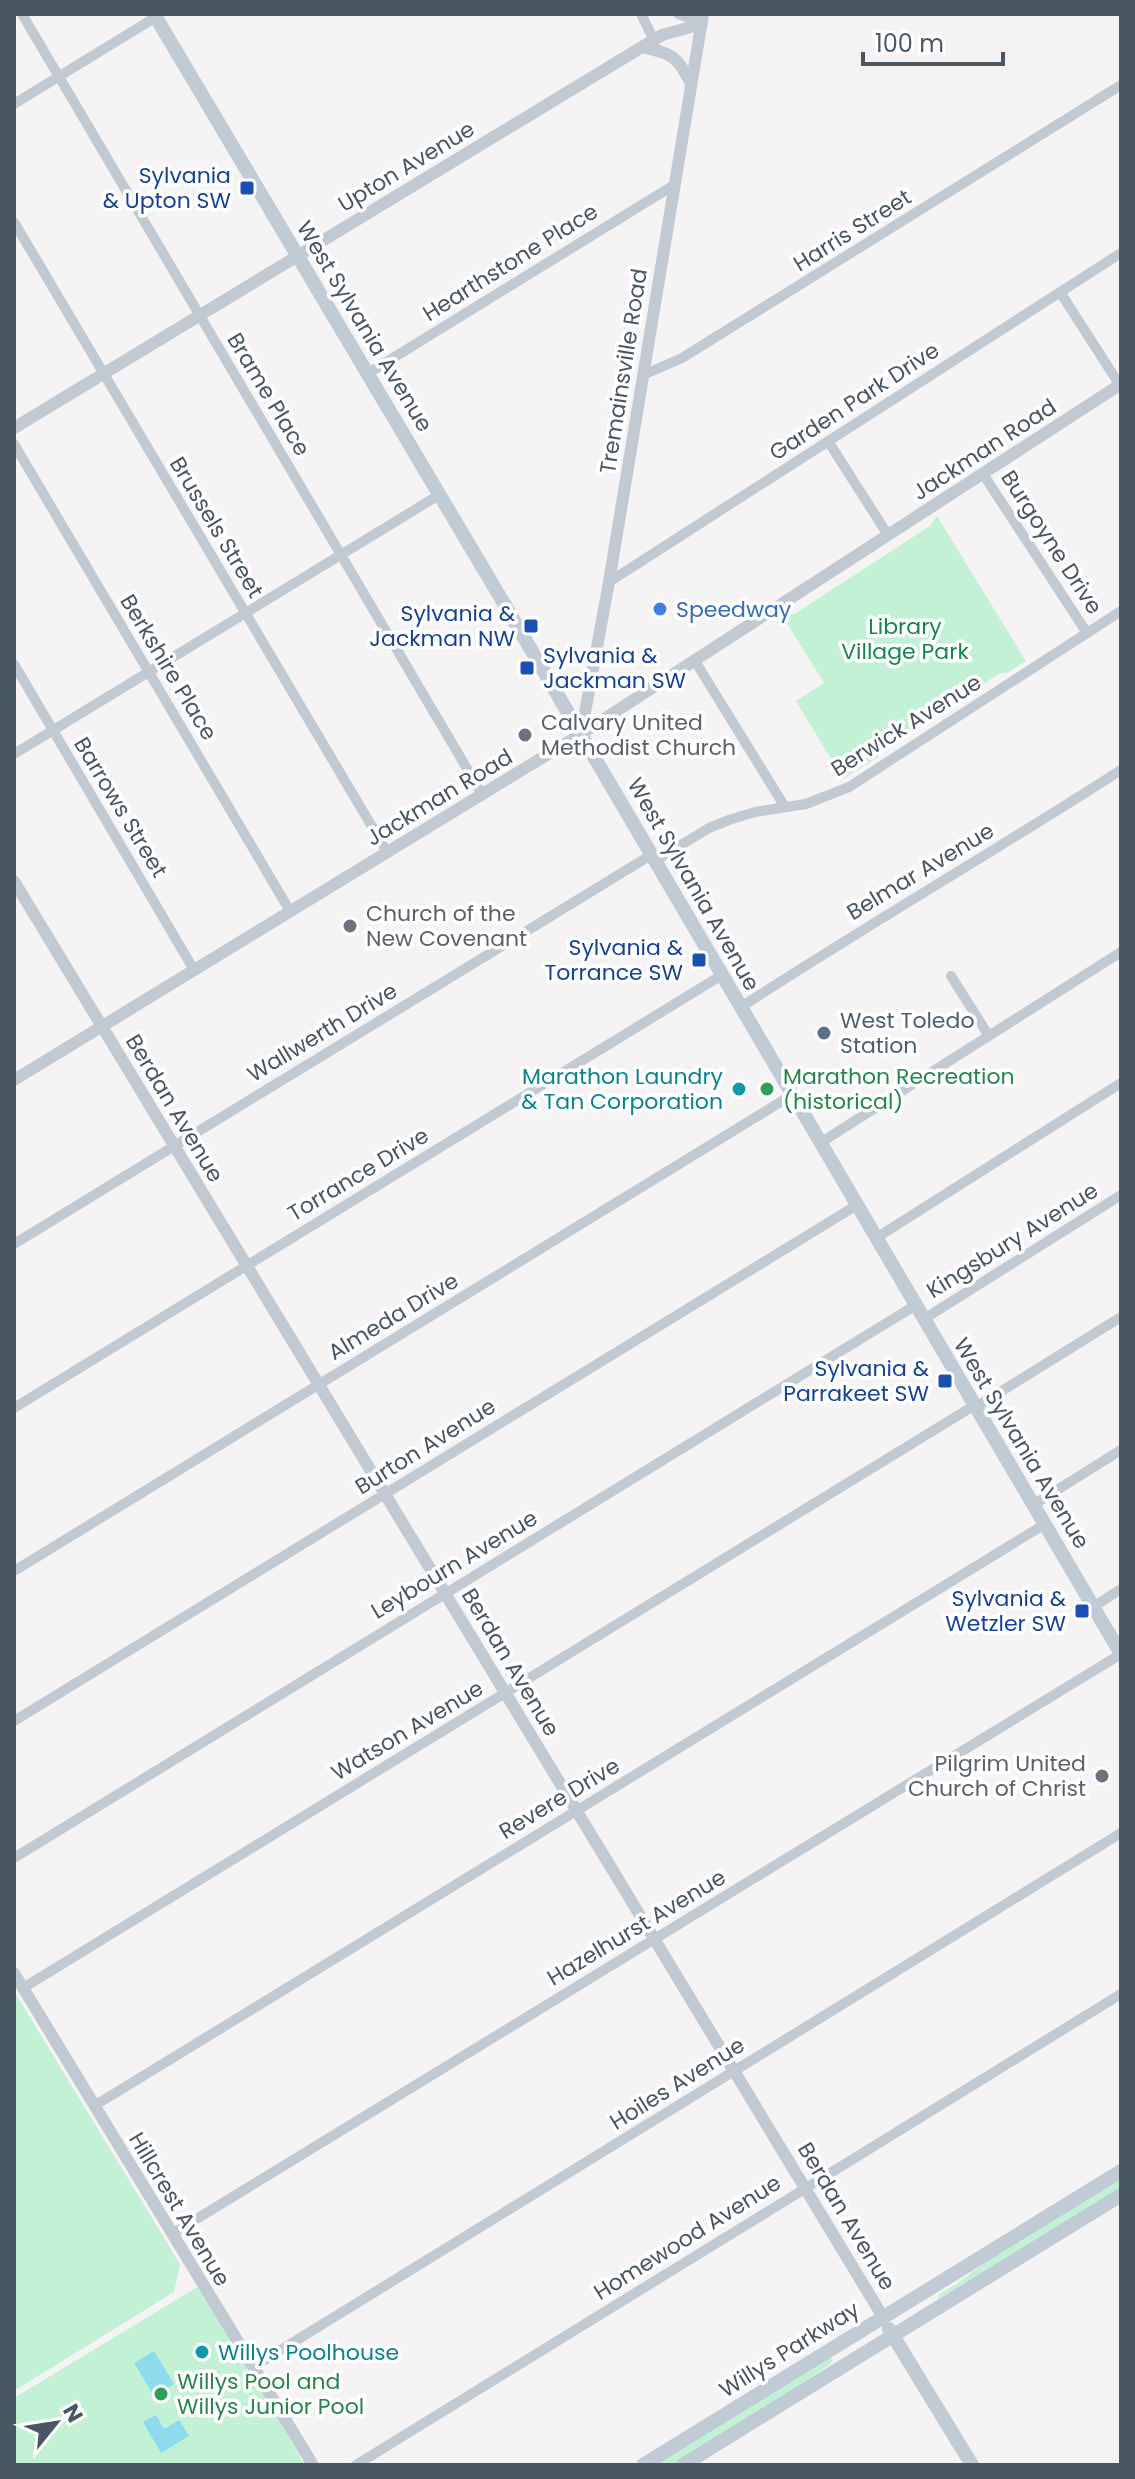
<svg xmlns="http://www.w3.org/2000/svg" width="1135" height="2479" font-family="Poppins,sans-serif">
  <style>
    .green { fill: #c3f1d5 }
    .water { fill: #90daee }
    .lines { fill: none; stroke-linecap: round; stroke-linejoin: round }
    .minor { stroke: #c1cad2; stroke-width: 10 }
    .tertiary { stroke: #c1cad2; stroke-width: 12 }
    .secondary { stroke: #c1cbd6; stroke-width: 14 }
    .transit-dot { fill: #1a4fb4; stroke: #fff; stroke-width: 3 }
    .shop-dot { fill: #3f7fe0; stroke: #fff; stroke-width: 3 }
    .worship-dot { fill: #6b7280; stroke: #fff; stroke-width: 3 }
    .service-dot { fill: #5c6f8a; stroke: #fff; stroke-width: 3 }
    .culture-dot { fill: #0f9aa8; stroke: #fff; stroke-width: 3 }
    .leisure-dot { fill: #2e9e5b; stroke: #fff; stroke-width: 3 }
    .labels { text-anchor: middle; stroke-width: 7; stroke-linejoin: round; paint-order: stroke }
    .street-label { font-size: 22px; fill: #4a5661; stroke: #fff }
    .transit-label { font-size: 22px; fill: #164399; stroke: #fff; text-anchor: end }
    .shop-label { font-size: 22px; fill: #366cbe; stroke: #fff; text-anchor: start }
    .park-label { font-size: 22px; fill: #17864f; stroke: #fff }
    .worship-label { font-size: 22px; fill: #5b616d; stroke: #fff; text-anchor: start }
    .service-label { font-size: 22px; fill: #4e5e75; stroke: #fff; text-anchor: start }
    .culture-label { font-size: 22px; fill: #0d838f; stroke: #fff; text-anchor: end }
    .leisure-label { font-size: 22px; fill: #27864d; stroke: #fff; text-anchor: start }
  </style>
  <rect width="100%" height="100%" fill="#f5f3f3"/>
  <!-- green -->
  <path class="green" d="M937,516L1026,661L1007,673H1000L885,748L878,757L843,779L796,701L824,683L783,617L796,613L930,526Z
    M14,1991L180,2264L174,2292L14,2391Z
    M1118,2179L1121,2181V2191L938,2299L939,2294L958,2283L996,2254Z
    M204,2283L304,2465H14V2398Z
    M830,2357L833,2362L782,2398L674,2465H654Z"/>
  <!-- water -->
  <path class="water" d="M154,2351L174,2384L154,2396L134,2363Z
    M156,2415L164,2429L179,2420L189,2436L161,2453L143,2422Z"/>
  <g class="lines">
    <!-- minor -->
    <path class="minor" d="M22,14L482,794
      M641,14L654,40
      M678,14L702,24
      M14,104L156,17
      M14,222L387,852
      M1060,292L1121,387
      M367,374L674,185
      M643,375L682,358L1121,85
      M828,441L888,535
      M14,444L290,911
      M983,474L1087,633
      M609,582L1121,253
      M695,661L785,807
      M14,664L194,970
      M14,754L439,495
      M655,861L709,828L729,820L755,812L806,804L849,787L1121,611
      M951,976L989,1036
      M741,1007C866,926 995,851 1121,770
      M820,1143L1121,952
      M876,1238L1121,1083
      M14,1244L651,855
      M924,1319L1121,1195
      M976,1407L1121,1317
      M14,1408L722,975
      M1033,1505L1121,1450
      M14,1571L792,1095
      M1093,1607L1121,1589
      M14,1721L857,1205
      M14,1858L916,1305
      M23,1988L975,1405
      M94,2106L1045,1524
      M172,2234L1121,1654
      M253,2367L1121,1833
      M356,2465L1121,1994"/>
    <!-- tertiary -->
    <path class="tertiary" d="M642,47C671,53 678,56 691,84
      M14,428L642,47L662,35L702,24
      M581,734L609,582L703,14
      M14,881L883,2317
      M14,1080L581,734L1121,384
      M14,1973L313,2465"/>
    <!-- secondary -->
    <path class="secondary" d="M154,14L499,595L1121,1654
      M889,2329L972,2465
      M643,2465L1121,2171
      M683,2465L1121,2195"/>
  </g>
  <!-- markers -->
  <g class="transit-dot">
    <rect x="239" y="180" width="16" height="16" rx="4"/>
    <rect x="523" y="618" width="16" height="16" rx="4"/>
    <rect x="519" y="660" width="16" height="16" rx="4"/>
    <rect x="691" y="952" width="16" height="16" rx="4"/>
    <rect x="937" y="1373" width="16" height="16" rx="4"/>
    <rect x="1074" y="1603" width="16" height="16" rx="4"/>
  </g>
  <circle class="shop-dot" cx="660" cy="609" r="8"/>
  <g class="worship-dot">
    <circle cx="525" cy="735" r="8"/>
    <circle cx="350" cy="926" r="8"/>
    <circle cx="1102" cy="1776" r="8"/>
  </g>
  <circle class="service-dot" cx="824" cy="1033" r="8"/>
  <g class="culture-dot">
    <circle cx="739" cy="1089" r="8"/>
    <circle cx="202" cy="2352" r="8"/>
  </g>
  <g class="leisure-dot">
    <circle cx="767" cy="1089" r="8"/>
    <circle cx="161" cy="2394" r="8"/>
  </g>
  <g class="labels">
    <!-- street labels -->
    <g class="street-label">
      <text transform="translate(406 166) rotate(-31)" y="8">Upton Avenue</text>
      <text transform="translate(852 230) rotate(-32)" y="8">Harris Street</text>
      <text transform="translate(510 262) rotate(-32)" y="8">Hearthstone Place</text>
      <text transform="translate(365 326) rotate(59)" y="8">West Sylvania Avenue</text>
      <text transform="translate(623 371) rotate(-81)" y="8">Tremainsville Road</text>
      <text transform="translate(269 394) rotate(59)" y="8">Brame Place</text>
      <text transform="translate(854 401) rotate(-33)" y="8">Garden Park Drive</text>
      <text transform="translate(984 449) rotate(-33)" y="8">Jackman Road</text>
      <text transform="translate(217 527) rotate(59)" y="8">Brussels Street</text>
      <text transform="translate(1052 542) rotate(57)" y="8">Burgoyne Drive</text>
      <text transform="translate(169 667) rotate(59)" y="8">Berkshire Place</text>
      <text transform="translate(906 725) rotate(-32)" y="8">Berwick Avenue</text>
      <text transform="translate(439 797) rotate(-31)" y="8">Jackman Road</text>
      <text transform="translate(121 807) rotate(59)" y="8">Barrows Street</text>
      <text transform="translate(920 871) rotate(-31)" y="8">Belmar Avenue</text>
      <text transform="translate(694 884) rotate(60)" y="8">West Sylvania Avenue</text>
      <text transform="translate(322 1032) rotate(-31)" y="8">Wallwerth Drive</text>
      <text transform="translate(175 1108) rotate(59)" y="8">Berdan Avenue</text>
      <text transform="translate(358 1174) rotate(-31)" y="8">Torrance Drive</text>
      <text transform="translate(1012 1240) rotate(-32)" y="8">Kingsbury Avenue</text>
      <text transform="translate(393 1316) rotate(-31)" y="8">Almeda Drive</text>
      <text transform="translate(1022 1443) rotate(59)" y="8">West Sylvania Avenue</text>
      <text transform="translate(425 1446) rotate(-32)" y="8">Burton Avenue</text>
      <text transform="translate(454 1564) rotate(-31)" y="8">Leybourn Avenue</text>
      <text transform="translate(511 1662) rotate(59)" y="8">Berdan Avenue</text>
      <text transform="translate(407 1730) rotate(-31)" y="8">Watson Avenue</text>
      <text transform="translate(559 1798) rotate(-31)" y="8">Revere Drive</text>
      <text transform="translate(636 1927) rotate(-31)" y="8">Hazelhurst Avenue</text>
      <text transform="translate(677 2083) rotate(-32)" y="8">Hoiles Avenue</text>
      <text transform="translate(180 2209) rotate(59)" y="8">Hillcrest Avenue</text>
      <text transform="translate(847 2216) rotate(59)" y="8">Berdan Avenue</text>
      <text transform="translate(687 2237) rotate(-32)" y="8">Homewood Avenue</text>
      <text transform="translate(789 2349) rotate(-32)" y="8">Willys Parkway</text>
    </g>
    <!-- transit labels -->
    <g class="transit-label">
      <text x="231" y="183">Sylvania<tspan x="231" dy="25">&amp; Upton SW</tspan></text>
      <text x="515" y="621">Sylvania &amp;<tspan x="515" dy="25">Jackman NW</tspan></text>
      <text x="543" y="663" text-anchor="start">Sylvania &amp;<tspan x="543" dy="25">Jackman SW</tspan></text>
      <text x="683" y="955">Sylvania &amp;<tspan x="683" dy="25">Torrance SW</tspan></text>
      <text x="929" y="1376">Sylvania &amp;<tspan x="929" dy="25">Parrakeet SW</tspan></text>
      <text x="1066" y="1606">Sylvania &amp;<tspan x="1066" dy="25">Wetzler SW</tspan></text>
    </g>
    <!-- shop labels -->
    <g class="shop-label">
      <text x="676" y="617">Speedway</text>
    </g>
    <!-- park labels -->
    <g class="park-label">
      <text x="905" y="634">Library<tspan x="905" dy="25">Village Park</tspan></text>
    </g>
    <!-- worship labels -->
    <g class="worship-label">
      <text x="541" y="730">Calvary United<tspan x="541" dy="25">Methodist Church</tspan></text>
      <text x="366" y="921">Church of the<tspan x="366" dy="25">New Covenant</tspan></text>
      <text x="1086" y="1771" text-anchor="end">Pilgrim United<tspan x="1086" dy="25">Church of Christ</tspan></text>
    </g>
    <!-- service labels -->
    <g class="service-label">
      <text x="840" y="1028">West Toledo<tspan x="840" dy="25">Station</tspan></text>
    </g>
    <!-- culture labels -->
    <g class="culture-label">
      <text x="723" y="1084">Marathon Laundry<tspan x="723" dy="25">&amp; Tan Corporation</tspan></text>
      <text x="218" y="2360" text-anchor="start">Willys Poolhouse</text>
    </g>
    <!-- leisure labels -->
    <g class="leisure-label">
      <text x="783" y="1084">Marathon Recreation<tspan x="783" dy="25">(historical)</tspan></text>
      <text x="177" y="2389">Willys Pool and<tspan x="177" dy="25">Willys Junior Pool</tspan></text>
    </g>
  </g>
  <!-- border -->
  <rect width="1135" height="2479" fill="none" stroke="#4a5661" stroke-width="32"/>
  <!-- north arrow -->
  <g transform="translate(56 2423) rotate(60)" stroke="#ffffff" stroke-width="6" paint-order="stroke">
  <path d="M0-6L14 30L0 20L-14 30Z" fill="#4a5661"/>
  <text y="-12" font-size="22" font-weight="bold" text-anchor="middle" fill="#4a5661">N</text>
  </g>
  <!-- scale -->
  <path d="M863 52v12h140v-12" fill="none" stroke="#4a5661" stroke-width="4"/>
  <text x="875" y="52" font-size="24" fill="#4a5661" stroke="#ffffff" stroke-width="6" paint-order="stroke">100 m</text>
</svg>
